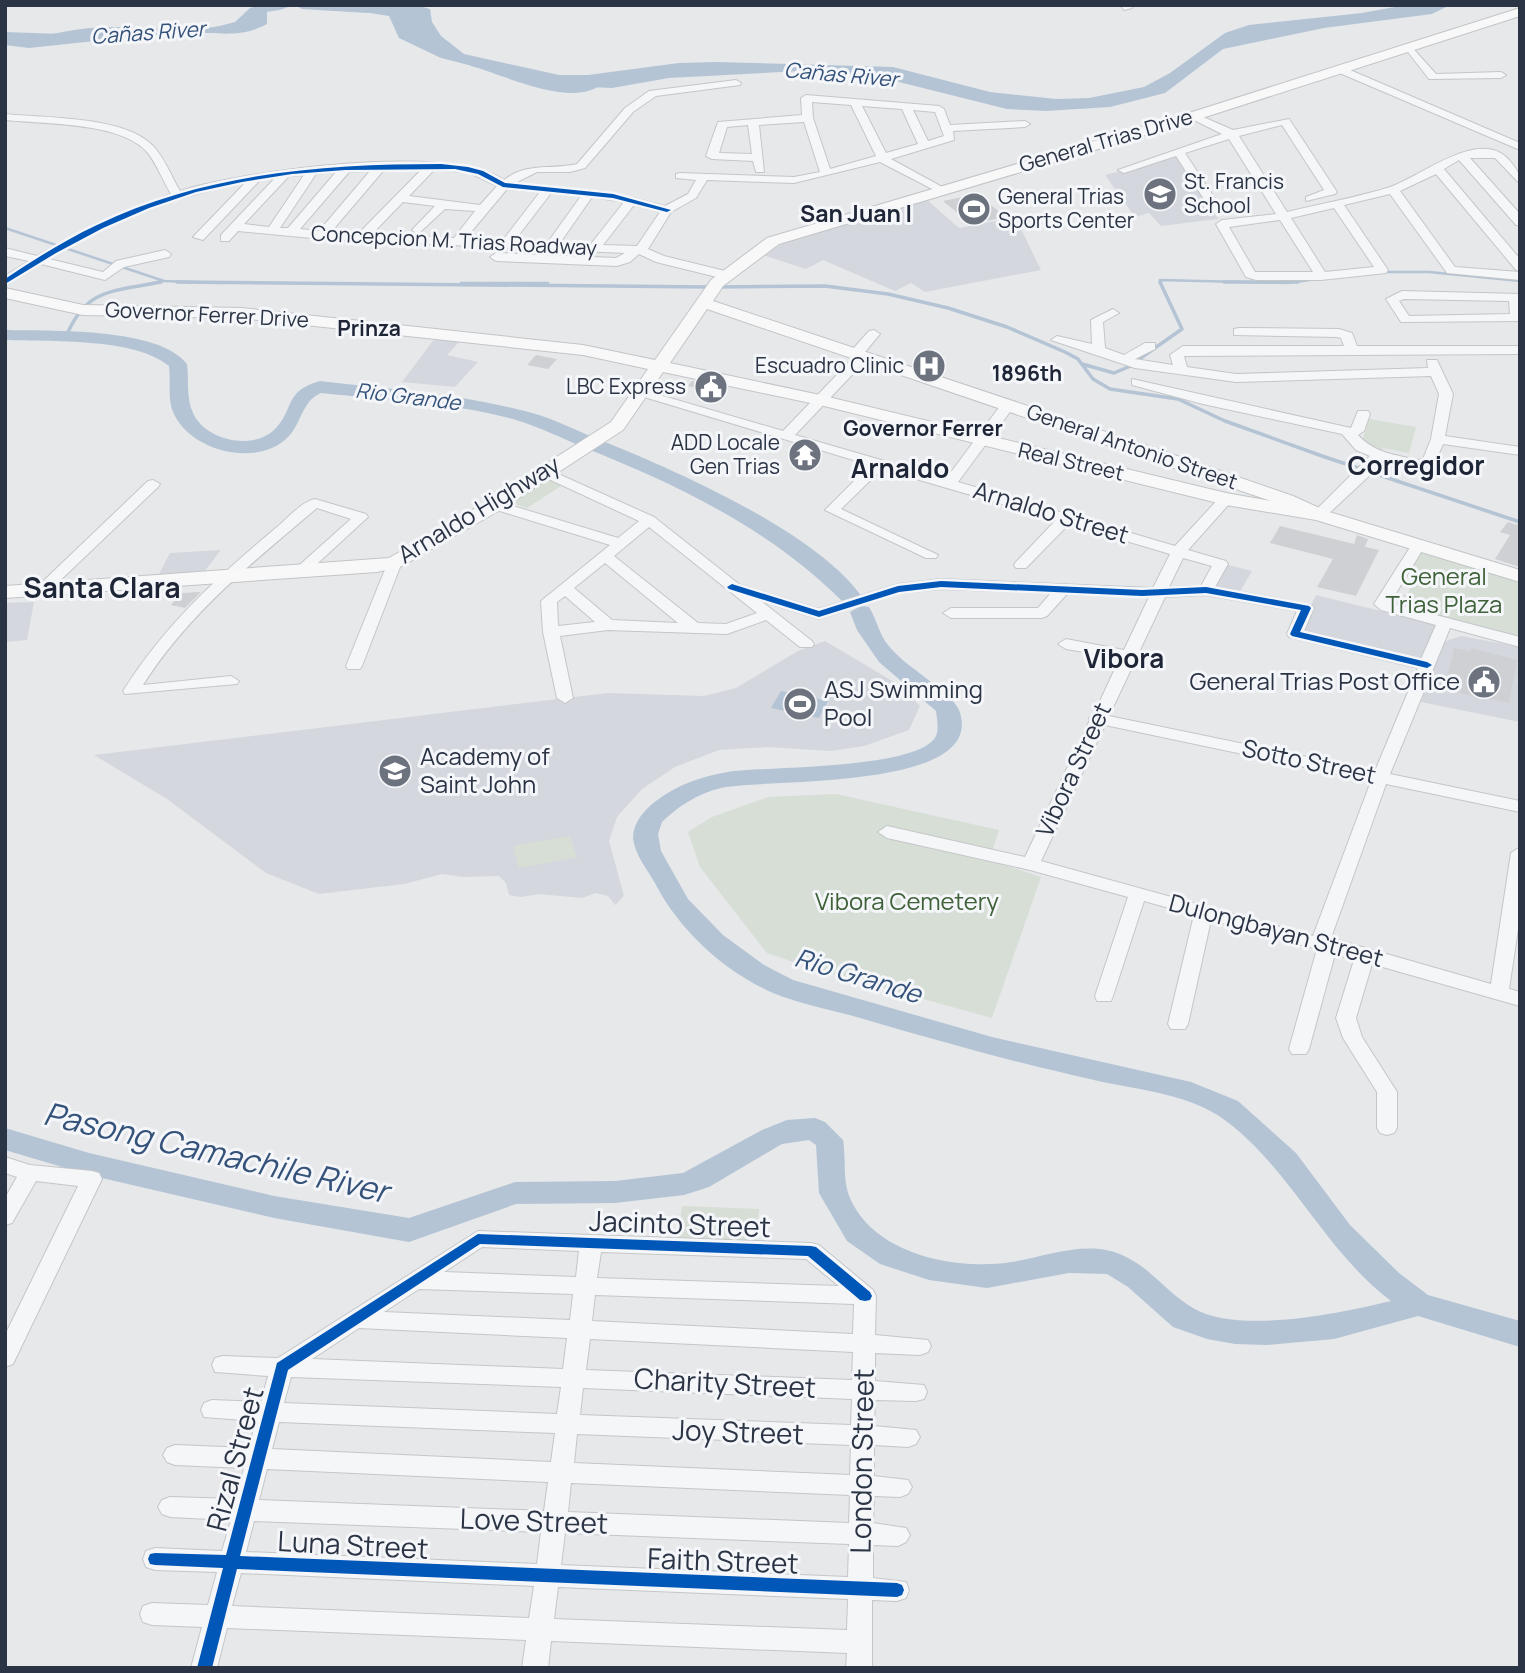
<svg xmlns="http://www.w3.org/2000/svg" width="1525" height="1673" font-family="Manrope,sans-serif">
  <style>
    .built { fill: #d4d7dd }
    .green { fill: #d6ded6 }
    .water { fill: #b4c4d5 }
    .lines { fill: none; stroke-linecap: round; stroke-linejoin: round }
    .stream-far1 { stroke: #b4c4d5; stroke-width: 2.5 }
    .stream { stroke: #b4c4d5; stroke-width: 3.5 }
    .river { fill: #b4c4d5; fill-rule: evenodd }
    .building { fill: #ced0d3 }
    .minor-casing { stroke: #c4c6c8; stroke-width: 2 }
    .major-casing { stroke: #c2c5c8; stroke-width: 2 }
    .minor { fill: #f5f6f7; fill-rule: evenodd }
    .major { fill: #f8f8f8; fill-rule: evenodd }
    .cycleway-casing { stroke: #f4f6f9; stroke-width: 5 }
    .cycleway { fill: #0057b8; fill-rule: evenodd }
    .labels { text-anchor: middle; stroke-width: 6; stroke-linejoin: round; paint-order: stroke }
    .far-water-label { font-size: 21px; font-style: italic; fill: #34527a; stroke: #f4f6f9 }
    .far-street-label { font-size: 21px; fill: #2b3445; stroke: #f4f6f9 }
    .far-poi-label { font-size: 21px; fill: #2b3445; stroke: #f4f6f9; text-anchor: end }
    .far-neighbourhood-label { font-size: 21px; font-weight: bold; fill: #1d2536; stroke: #f4f6f9 }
    .far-quarter-label { font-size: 23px; font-weight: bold; fill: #1d2536; stroke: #f4f6f9 }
    .street-label { font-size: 24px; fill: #2b3445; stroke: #f4f6f9 }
    .park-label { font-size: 24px; fill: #3f6138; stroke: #f4f6f9 }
    .poi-label { font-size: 24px; fill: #2b3445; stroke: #f4f6f9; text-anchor: start }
    .neighbourhood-label { font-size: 26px; font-weight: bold; fill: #1d2536; stroke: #f4f6f9 }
    .water-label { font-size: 26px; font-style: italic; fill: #34527a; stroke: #f4f6f9 }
    .quarter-label { font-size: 28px; font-weight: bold; fill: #1d2536; stroke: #f4f6f9 }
    .near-street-label { font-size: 28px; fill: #2b3445; stroke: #f4f6f9 }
    .near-water-label { font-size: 32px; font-style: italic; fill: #34527a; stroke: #f4f6f9 }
  </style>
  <rect width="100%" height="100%" fill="#e6e8ea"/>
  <!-- built -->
  <path class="built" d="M1174,157H1179L1218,219L1161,226L1149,213L1135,217L1105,175Z
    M926,199L959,228L1011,218L1021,229L1041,270L925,292L911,283L895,291L823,260L806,269L763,255L787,241Z
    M435,338L460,341L447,355L478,362L455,387L402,382Z
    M221,550L204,572L158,576L170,553Z
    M1224,564L1252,571L1238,595L1209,590Z
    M1316,595L1437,625L1421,664L1298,633Z
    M34,602L27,640L5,642V603Z
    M1461,636L1520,647V722L1421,702L1440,643Z
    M825,641L899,685L920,706L909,730L864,746L831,751L767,747L719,750L675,767L642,789L617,817L609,841L624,896L615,905L608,896L596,893L582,898L539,894L521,897L509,895L506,883L499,876L464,877L442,874L404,884L319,894L266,873L167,799L94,755L608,693L704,696L736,688L798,651Z"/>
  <!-- green -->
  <path class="green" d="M1369,419L1416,427L1409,453L1383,448L1381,453L1361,445Z
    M545,478L561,486L527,508L509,502Z
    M1418,552L1520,582V638L1391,606V594L1407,595L1419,571L1407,564Z
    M836,794L999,830L989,860L1041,877L992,1018L811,968L767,953L700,867L688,832L712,817L768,797Z
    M570,836L577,857L519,868L513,846Z
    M682,1206L759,1209L756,1241L678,1237Z"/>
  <!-- water -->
  <path class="water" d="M300,5L267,9V24C240,38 228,32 200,33C143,35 85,42 29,48L5,45V33C34,42 61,30 91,28C135,24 214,39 252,15L254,7Z
    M319,5H416L430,9L432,22L441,36L464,54L559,75H588L679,63L716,62L893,67L990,92L1056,99L1089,98L1144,87L1170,73L1225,33L1249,25L1362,13L1406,5H1450L1432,14L1324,28L1223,49L1165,93L1110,107L1046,111L1007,109L879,77L800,71L669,78L612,88L547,85L441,58L399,38L389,16Z
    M781,691L828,701L819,718L771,708Z"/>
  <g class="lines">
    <!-- stream-far1 -->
    <path class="stream-far1" d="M5,228L164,281L222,283
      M1381,272H1429L1520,281
      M153,283L163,281
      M461,283H548
      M1161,283L1160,280L1287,283L1310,280"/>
    <!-- stream -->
    <path class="stream" d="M177,282L709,287
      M1224,282H1298
      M718,287L825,286L888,294L948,308L1007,327L1065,352L1078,359L1093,379L1110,389L1178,399L1225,421L1322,456L1520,522
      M65,339C86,287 112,292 161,282
      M1135,362L1182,329L1160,282
      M1082,364L1114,373L1133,365"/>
    <!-- river -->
    <path class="river" d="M263,5H291C283,11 273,10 263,13C249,18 232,45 212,28L235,22L250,8Z
      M295,5H369L374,9L367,13L302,9Z
      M5,32L60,34L67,38L60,42L5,40Z
      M476,59C503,65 527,81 555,82C569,83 594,75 603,83C574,110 502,74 471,66L469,63Z
      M5,330C49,331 159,327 187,364C189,380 186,398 193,413C205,440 252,451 274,430C295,410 283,391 320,381C389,389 458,394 525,411C547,416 569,427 590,436C666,466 815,530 862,597L851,603L843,602C771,530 679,485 585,448C562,438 539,427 516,420C453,402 385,400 321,393C301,401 302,425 286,439C255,467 191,451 174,414C167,400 171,381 169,366C134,337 50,342 5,340Z
      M861,606L869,607C876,618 878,630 885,641C898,660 920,672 937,687C944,693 955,701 959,710C990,792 762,778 721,788C699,793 678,806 662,822L658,834L661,851L688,899L723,935L764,965L793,980L992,1037L1191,1082L1238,1101L1296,1153L1350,1225L1399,1273L1428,1295L1520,1321V1347L1418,1316L1334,1339L1267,1345L1235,1344L1207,1339L1173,1327L1128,1287L1107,1274L1069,1273L987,1288L929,1280L880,1264L847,1241L819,1193L816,1145L809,1140L782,1144L709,1187L684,1195L615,1203L516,1204L409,1242L274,1218L89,1175L5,1150V1128L89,1153L274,1196L409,1218L515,1182L615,1181L683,1173L762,1130L787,1120L815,1118L825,1122L843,1140C846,1157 843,1176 848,1193C870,1254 955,1271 1012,1262C1043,1257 1074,1244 1106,1250C1145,1258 1161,1289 1193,1308C1238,1335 1342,1313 1391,1301C1323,1250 1288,1163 1219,1116C1184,1093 1133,1089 1094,1080C1017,1063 942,1042 867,1020C837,1011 803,1005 773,993C725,972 680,931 656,885C648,870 635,856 633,838C633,823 644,810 656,801C677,785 702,776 728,772C765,766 919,770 936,736C939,729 937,719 936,711L879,662L857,630L850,612Z"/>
  </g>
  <!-- building -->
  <path class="building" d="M977,194L1006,217L971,224L943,201Z
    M536,355L546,357L557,359L548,369L527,365Z
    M692,381L727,388L725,394L688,386Z
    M1520,521V567L1495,559L1510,535L1500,532L1508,522L1517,525Z
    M1280,526L1354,544L1357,535L1368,539L1365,547L1379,550L1356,596L1317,587L1333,559L1270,543Z
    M201,592L185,608L171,605L181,593Z
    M1454,648L1471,651V648L1517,660L1509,703L1444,690Z"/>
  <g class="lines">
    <defs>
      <path id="minor" d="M1121,5H1131L1132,8L1124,10Z
        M1409,44L1436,74L1501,72L1506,75L1501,78L1429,79L1404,47Z
        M1335,67H1343L1520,143V150L1335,71Z
        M736,80L741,83L740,85L656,96L633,112L585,168L570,172H537L515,183L613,193L665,206L688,194L696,180L676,178V174L680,173L794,177L820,172L804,122L759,125L764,172H756L753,161L712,159L706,156L718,122L802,115L801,98L806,95L939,106L944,109L950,125L1025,121L1030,124L1025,127L953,131L954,140L891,159L944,188V192L940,193L880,162L794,183L707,180L696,198L671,212L648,249L664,256L729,272V278L725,279L656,262L639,254L630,262L617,266L496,261L490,257L496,253L616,258L625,253L322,239L238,231L229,241H221V235L275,178L260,180L203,240L193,237L245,183C177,195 108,221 49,259L103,272L116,261L165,250L171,254L169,257L124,267L105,280L41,264L5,286V276L29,261L5,256V248L37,256L96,224L171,194C163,181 157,164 147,152C121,122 43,124 5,120V114C44,118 124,116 152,145C165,158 171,176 180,191C243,171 450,142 504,180C527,162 551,170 577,164L625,108L649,91ZM812,102L851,105L876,156L830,169L813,118ZM862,106L902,109L918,144L886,153ZM913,110L935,112L944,136L928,141ZM748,125L752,154L719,153L727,127ZM421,170L359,233L331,232L383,171ZM434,170L468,172L497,186L480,205L409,196ZM370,171L319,231L300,229L349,172ZM336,172L288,228H280L316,174ZM304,175L269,227L244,224L289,176ZM507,189L540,192L503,240L466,238ZM551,193L581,196L548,242L515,240ZM592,197L624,202L591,244L560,243ZM403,202L435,206L412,230L418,234L445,209L475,211L454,238L372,234ZM634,205L660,212L637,246L603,245Z
        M1194,113L1233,130L1289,119L1337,192L1335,194L1306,201V197L1324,190L1282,125L1239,136L1287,212C1320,204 1354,198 1387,188C1419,179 1480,125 1510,161C1517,170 1520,173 1520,184L1495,158H1470L1520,214V225H1516L1459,160L1444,169L1520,259V271L1516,270L1436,174L1400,191L1455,267L1520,272V280L1447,273L1390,194L1344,205L1388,270L1386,273L1321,280H1256L1246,277L1216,224L1222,220L1276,214L1229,139L1185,153L1223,211L1221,213H1213L1176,156L1124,173L1118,170L1222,134L1190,118L1189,116ZM1334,208L1374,267L1325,272L1291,218ZM1280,220L1313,272H1255L1229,227Z
        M1402,291L1520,294V321L1401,322L1386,299ZM1404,299L1509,301L1510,314L1409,316L1399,301Z
        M1113,309L1119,313L1103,322L1105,348L1124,355L1145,343H1155V349L1135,359L1173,365L1170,355L1183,346H1344L1341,338L1337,337L1234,335V329L1239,328L1339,329L1352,333L1357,346H1520V354L1184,356L1187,367L1236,374L1428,368L1427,360H1437L1453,394L1445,436L1520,447V455L1443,444L1434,465L1418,468L1381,460L1368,477L1324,518H1314V512L1370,456L1356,450L1342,434L1203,404L1132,385V379L1351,428L1358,411H1368L1370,414L1364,431L1358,435C1374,453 1396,455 1418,460L1423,459L1431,439L1439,394L1431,376L1236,382L1135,368L1051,340L1057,336L1092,344L1091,320Z
        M874,330L880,334L865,352L870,355L868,358L795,435L946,479L1003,402H1013L1015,405L958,482L1175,546L1221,496H1231V502L1188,550L1226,561L1228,564L1215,587L1311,605L1314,608L1304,631L1421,659L1436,625L1381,610L1374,604L1414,541H1424L1426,544L1390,603L1520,637V647L1450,628L1390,774L1520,801V812L1386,784L1331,938L1491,984L1511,853L1520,847V916L1509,989L1520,992V1006L1372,964L1356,1018L1362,1037L1397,1092V1128L1394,1133L1387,1135L1380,1133L1377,1128V1092L1343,1038L1336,1018L1354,960L1335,954L1309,1049L1306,1054H1292L1289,1049L1317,949L1211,920L1188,1024L1185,1029H1171L1168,1024L1194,915L1144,901L1113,996L1111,1001H1097L1095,996L1128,897L1030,870L887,838L878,832L887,826L1025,857L1090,720L1089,718L1094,714L1120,658L1066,649L1058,644L1066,639L1124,650L1149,597L1067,594L1047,616L1042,618H951L943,613L951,608H1038L1051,593L941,589L900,593L819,619L761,601L812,641L814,644L812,647H800L766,620L727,634L608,630L560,636L573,698L565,703L557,698L543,632L541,601L610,545L490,508L488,505L490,502H500L618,538L639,521L540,475L538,472L545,468L654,517L740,585L819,609L898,584L941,579L1153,588L1170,554L1069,524L1026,568H1016L1014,565L1016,562L1056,520L882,469L841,509L938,555L936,558H926L825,510L870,465L634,394L636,391H646L783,431L855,356L850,353L852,350L869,331ZM649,527L757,613L726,624L698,623L614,556ZM1183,558L1212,566L1201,586L1169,587ZM605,563L678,623L612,620L574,588ZM1206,595L1297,611L1287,634L1289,637L1418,668L1375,771L1109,716L1165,597ZM565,596L595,622L558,626L557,602ZM1105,725L1371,781L1313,936L1041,861Z
        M153,480L160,484L158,487L47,593H37L34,590L37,587L148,481Z
        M315,499L366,514L368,517L305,575H295L292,572L295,569L351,519L317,508C253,562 188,614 143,685L231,676L239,681L237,684L125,694L123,691C164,626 218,576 277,527C288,518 301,502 315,499Z
        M395,558L402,562L362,666L360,669H348L346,666L388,562Z
        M5,1157L30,1165L92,1171L99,1173L102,1179L13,1364L5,1367V1335L78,1186L36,1181L12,1223L5,1225V1198L17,1177L5,1173Z
        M478,1231L811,1243L819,1245L873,1290L876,1296L875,1335L928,1340L931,1346L928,1352L920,1355L875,1353V1381L924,1385L927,1392L924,1399L916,1401L875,1400L874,1426L916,1430L920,1437L916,1444L908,1447L874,1445V1476L908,1480L912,1487L908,1494L900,1497L874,1496L873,1523L906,1528L910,1535L906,1542L898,1546L873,1545V1578L906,1582L909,1590L906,1598L897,1601L872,1600V1668H846L847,1653L551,1641L548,1668H522L526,1640L227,1628L217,1668H191L202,1627L152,1625L143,1622L140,1614L143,1606L152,1603L208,1605L217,1572L155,1570L146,1567L143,1559L146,1551L155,1548L222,1551L231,1520L170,1517L162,1514L158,1507L162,1500L170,1497L236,1499L244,1468L175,1465L167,1462L163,1455L167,1448L175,1445L249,1448L256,1421L204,1417L201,1410L204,1403L212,1400L261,1402L268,1376L215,1372L212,1365L215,1358L223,1356L278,1358ZM482,1247L579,1251L576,1277L444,1272ZM601,1252L806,1259L839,1286L597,1278ZM419,1289L573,1294L570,1320L384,1312ZM595,1295L854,1304L853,1334L592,1321ZM359,1328L567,1338L563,1369L312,1359ZM590,1339L853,1352L852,1380L586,1370ZM291,1377L561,1387L557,1414L284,1403ZM583,1388L852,1399L851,1425L580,1415ZM279,1422L555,1433L551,1462L272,1449ZM577,1434L851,1445L850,1475L574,1463ZM267,1469L548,1482L544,1511L259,1500ZM571,1483L850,1495L849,1523L568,1512ZM254,1521L541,1532L537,1564L246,1552ZM565,1533L849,1544L848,1577L561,1565ZM241,1573L534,1586L529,1618L232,1606ZM558,1587L848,1599L847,1630L554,1619Z"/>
      <path id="major" d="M1520,8V16L1199,119L779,244L723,286L713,301L1157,449L1293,496L1326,511L1520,570V582L1316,520L1226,505L820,405L663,372L623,430L502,509L402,566L377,572L5,598V586L389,558L488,501L611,422L648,369L583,355L241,318L83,315L5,298V288L83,305L241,308L583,345L655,360L711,280L767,238L1189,113ZM707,309L1271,501L1226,493L820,395L670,363Z"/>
    </defs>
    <!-- minor casing -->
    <use href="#minor" class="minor-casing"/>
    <!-- major casing -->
    <use href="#major" class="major-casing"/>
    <!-- minor -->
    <use href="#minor" class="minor"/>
    <!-- major -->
    <use href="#major" class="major"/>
    <defs>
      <path id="cycleway" d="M441,164L468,167L483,171L505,183L613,194L671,210L667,212L613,198L503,187L478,174L455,169L345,170L292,174L242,182L196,192L149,208L103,228L56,253L5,284V279C35,259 65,240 97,225C205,173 324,164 441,164Z
        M941,581L1142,590L1206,587L1309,606L1311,608L1300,632L1427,662L1432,665L1427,668L1292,636L1290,634L1301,610L1206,593L1142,596L941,587L899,592L819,617L729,589L727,587L732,584L735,585L819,611L898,586Z
        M478,1234L811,1246L816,1247L870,1292L872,1296L870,1300L865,1301L860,1300L808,1256L480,1244L288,1370L240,1556L897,1583L902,1585L904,1590L902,1595L897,1597L237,1569L212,1668H197L223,1568L155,1565L150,1564L148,1559L150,1554L155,1553L226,1555L277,1363Z"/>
    </defs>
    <!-- cycleway casing -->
    <use href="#cycleway" class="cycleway-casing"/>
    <!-- cycleway -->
    <use href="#cycleway" class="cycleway"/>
  </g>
  <!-- icons -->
  <defs>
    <symbol id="school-disc" viewBox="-11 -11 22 22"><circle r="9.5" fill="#6c737f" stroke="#f4f6f9"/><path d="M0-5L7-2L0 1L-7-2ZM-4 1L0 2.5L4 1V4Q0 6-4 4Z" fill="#fff"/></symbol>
    <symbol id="stadium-disc" viewBox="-11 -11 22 22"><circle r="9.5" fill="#6c737f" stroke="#f4f6f9"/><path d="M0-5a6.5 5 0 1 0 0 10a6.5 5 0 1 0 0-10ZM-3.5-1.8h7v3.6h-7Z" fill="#fff"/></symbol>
    <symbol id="hospital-disc" viewBox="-11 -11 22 22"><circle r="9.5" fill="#6c737f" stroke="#f4f6f9"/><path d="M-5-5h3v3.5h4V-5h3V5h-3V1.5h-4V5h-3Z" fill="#fff"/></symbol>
    <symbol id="civic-disc" viewBox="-11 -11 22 22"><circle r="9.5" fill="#6c737f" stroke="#f4f6f9"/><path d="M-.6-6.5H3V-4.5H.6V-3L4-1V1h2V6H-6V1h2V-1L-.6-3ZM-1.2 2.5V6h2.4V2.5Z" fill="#fff"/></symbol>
    <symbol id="temple-disc" viewBox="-11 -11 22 22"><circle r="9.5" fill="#6c737f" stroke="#f4f6f9"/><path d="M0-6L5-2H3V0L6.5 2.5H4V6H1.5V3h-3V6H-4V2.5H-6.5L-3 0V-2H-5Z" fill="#fff"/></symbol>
  </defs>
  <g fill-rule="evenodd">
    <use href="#school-disc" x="1141" y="175" width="38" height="38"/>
    <use href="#stadium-disc" x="955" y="190" width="38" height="38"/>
    <use href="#hospital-disc" x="910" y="347" width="38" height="38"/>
    <use href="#civic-disc" x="692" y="368" width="38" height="38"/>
    <use href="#temple-disc" x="786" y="436" width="38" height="38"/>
    <use href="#civic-disc" x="1465" y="663" width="38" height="38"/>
    <use href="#stadium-disc" x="781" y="685" width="38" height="38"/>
    <use href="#school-disc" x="376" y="752" width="38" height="38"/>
  </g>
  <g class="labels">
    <!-- far-water labels -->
    <g class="far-water-label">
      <text transform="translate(148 33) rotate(-4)" y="7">Cañas River</text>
      <text transform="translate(841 75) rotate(5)" y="7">Cañas River</text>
      <text transform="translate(408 397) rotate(7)" y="7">Rio Grande</text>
    </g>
    <!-- far-street labels -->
    <g class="far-street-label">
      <text transform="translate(1106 141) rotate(-16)" y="7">General Trias Drive</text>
      <text transform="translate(454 241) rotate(3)" y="7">Concepcion M. Trias Roadway</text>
      <text transform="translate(207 315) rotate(3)" y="7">Governor Ferrer Drive</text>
      <text transform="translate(1132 447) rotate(19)" y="7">General Antonio Street</text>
      <text transform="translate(1071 462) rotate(13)" y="7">Real Street</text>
    </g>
    <!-- far-poi labels -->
    <g class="far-poi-label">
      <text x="1184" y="189" text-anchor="start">St. Francis<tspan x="1184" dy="24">School</tspan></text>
      <text x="998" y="204" text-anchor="start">General Trias<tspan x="998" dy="24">Sports Center</tspan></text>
      <text x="904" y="373">Escuadro Clinic</text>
      <text x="686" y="394">LBC Express</text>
      <text x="780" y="450">ADD Locale<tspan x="780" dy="24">Gen Trias</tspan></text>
    </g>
    <!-- far-neighbourhood labels -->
    <g class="far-neighbourhood-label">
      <text x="369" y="336">Prinza</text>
      <text x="1027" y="381">1896th</text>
      <text x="923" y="436">Governor Ferrer</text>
    </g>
    <!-- far-quarter labels -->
    <g class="far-quarter-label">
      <text x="856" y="222">San Juan I</text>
    </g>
    <!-- street labels -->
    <g class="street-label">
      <text transform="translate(479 510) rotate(-31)" y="8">Arnaldo Highway</text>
      <text transform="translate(1051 513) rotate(17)" y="8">Arnaldo Street</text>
      <text transform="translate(1309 762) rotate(12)" y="8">Sotto Street</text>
      <text transform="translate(1074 770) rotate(-65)" y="8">Vibora Street</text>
      <text transform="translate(1276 931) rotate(15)" y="8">Dulongbayan Street</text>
    </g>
    <!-- park labels -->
    <g class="park-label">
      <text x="1444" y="585">General<tspan x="1444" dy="28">Trias Plaza</tspan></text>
      <text x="907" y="910">Vibora Cemetery</text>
    </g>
    <!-- poi labels -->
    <g class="poi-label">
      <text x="1460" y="690" text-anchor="end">General Trias Post Office</text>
      <text x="824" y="698">ASJ Swimming<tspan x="824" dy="28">Pool</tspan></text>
      <text x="420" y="765">Academy of<tspan x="420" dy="28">Saint John</tspan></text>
    </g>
    <!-- neighbourhood labels -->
    <g class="neighbourhood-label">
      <text x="1416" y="475">Corregidor</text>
      <text x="900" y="478">Arnaldo</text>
      <text x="1124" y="668">Vibora</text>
    </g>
    <!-- water labels -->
    <g class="water-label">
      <text transform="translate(858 976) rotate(17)" y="9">Rio Grande</text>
    </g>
    <!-- quarter labels -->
    <g class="quarter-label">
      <text x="102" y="598">Santa Clara</text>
    </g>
    <!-- near-street labels -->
    <g class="near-street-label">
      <text transform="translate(680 1224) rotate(2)" y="10">Jacinto Street</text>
      <text transform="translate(725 1383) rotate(3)" y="10">Charity Street</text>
      <text transform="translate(738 1432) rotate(2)" y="10">Joy Street</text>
      <text transform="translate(235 1459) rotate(-75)" y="10">Rizal Street</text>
      <text transform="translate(862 1461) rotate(-89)" y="10">London Street</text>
      <text transform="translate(534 1521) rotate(2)" y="10">Love Street</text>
      <text transform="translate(353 1545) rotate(3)" y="10">Luna Street</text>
      <text transform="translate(723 1561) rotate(2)" y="10">Faith Street</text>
    </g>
    <!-- near-water labels -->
    <g class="near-water-label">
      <text transform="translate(216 1153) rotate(13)" y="11">Pasong Camachile River</text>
    </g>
  </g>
  <!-- border -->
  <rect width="1525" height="1673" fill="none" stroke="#2b3445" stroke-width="14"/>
</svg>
